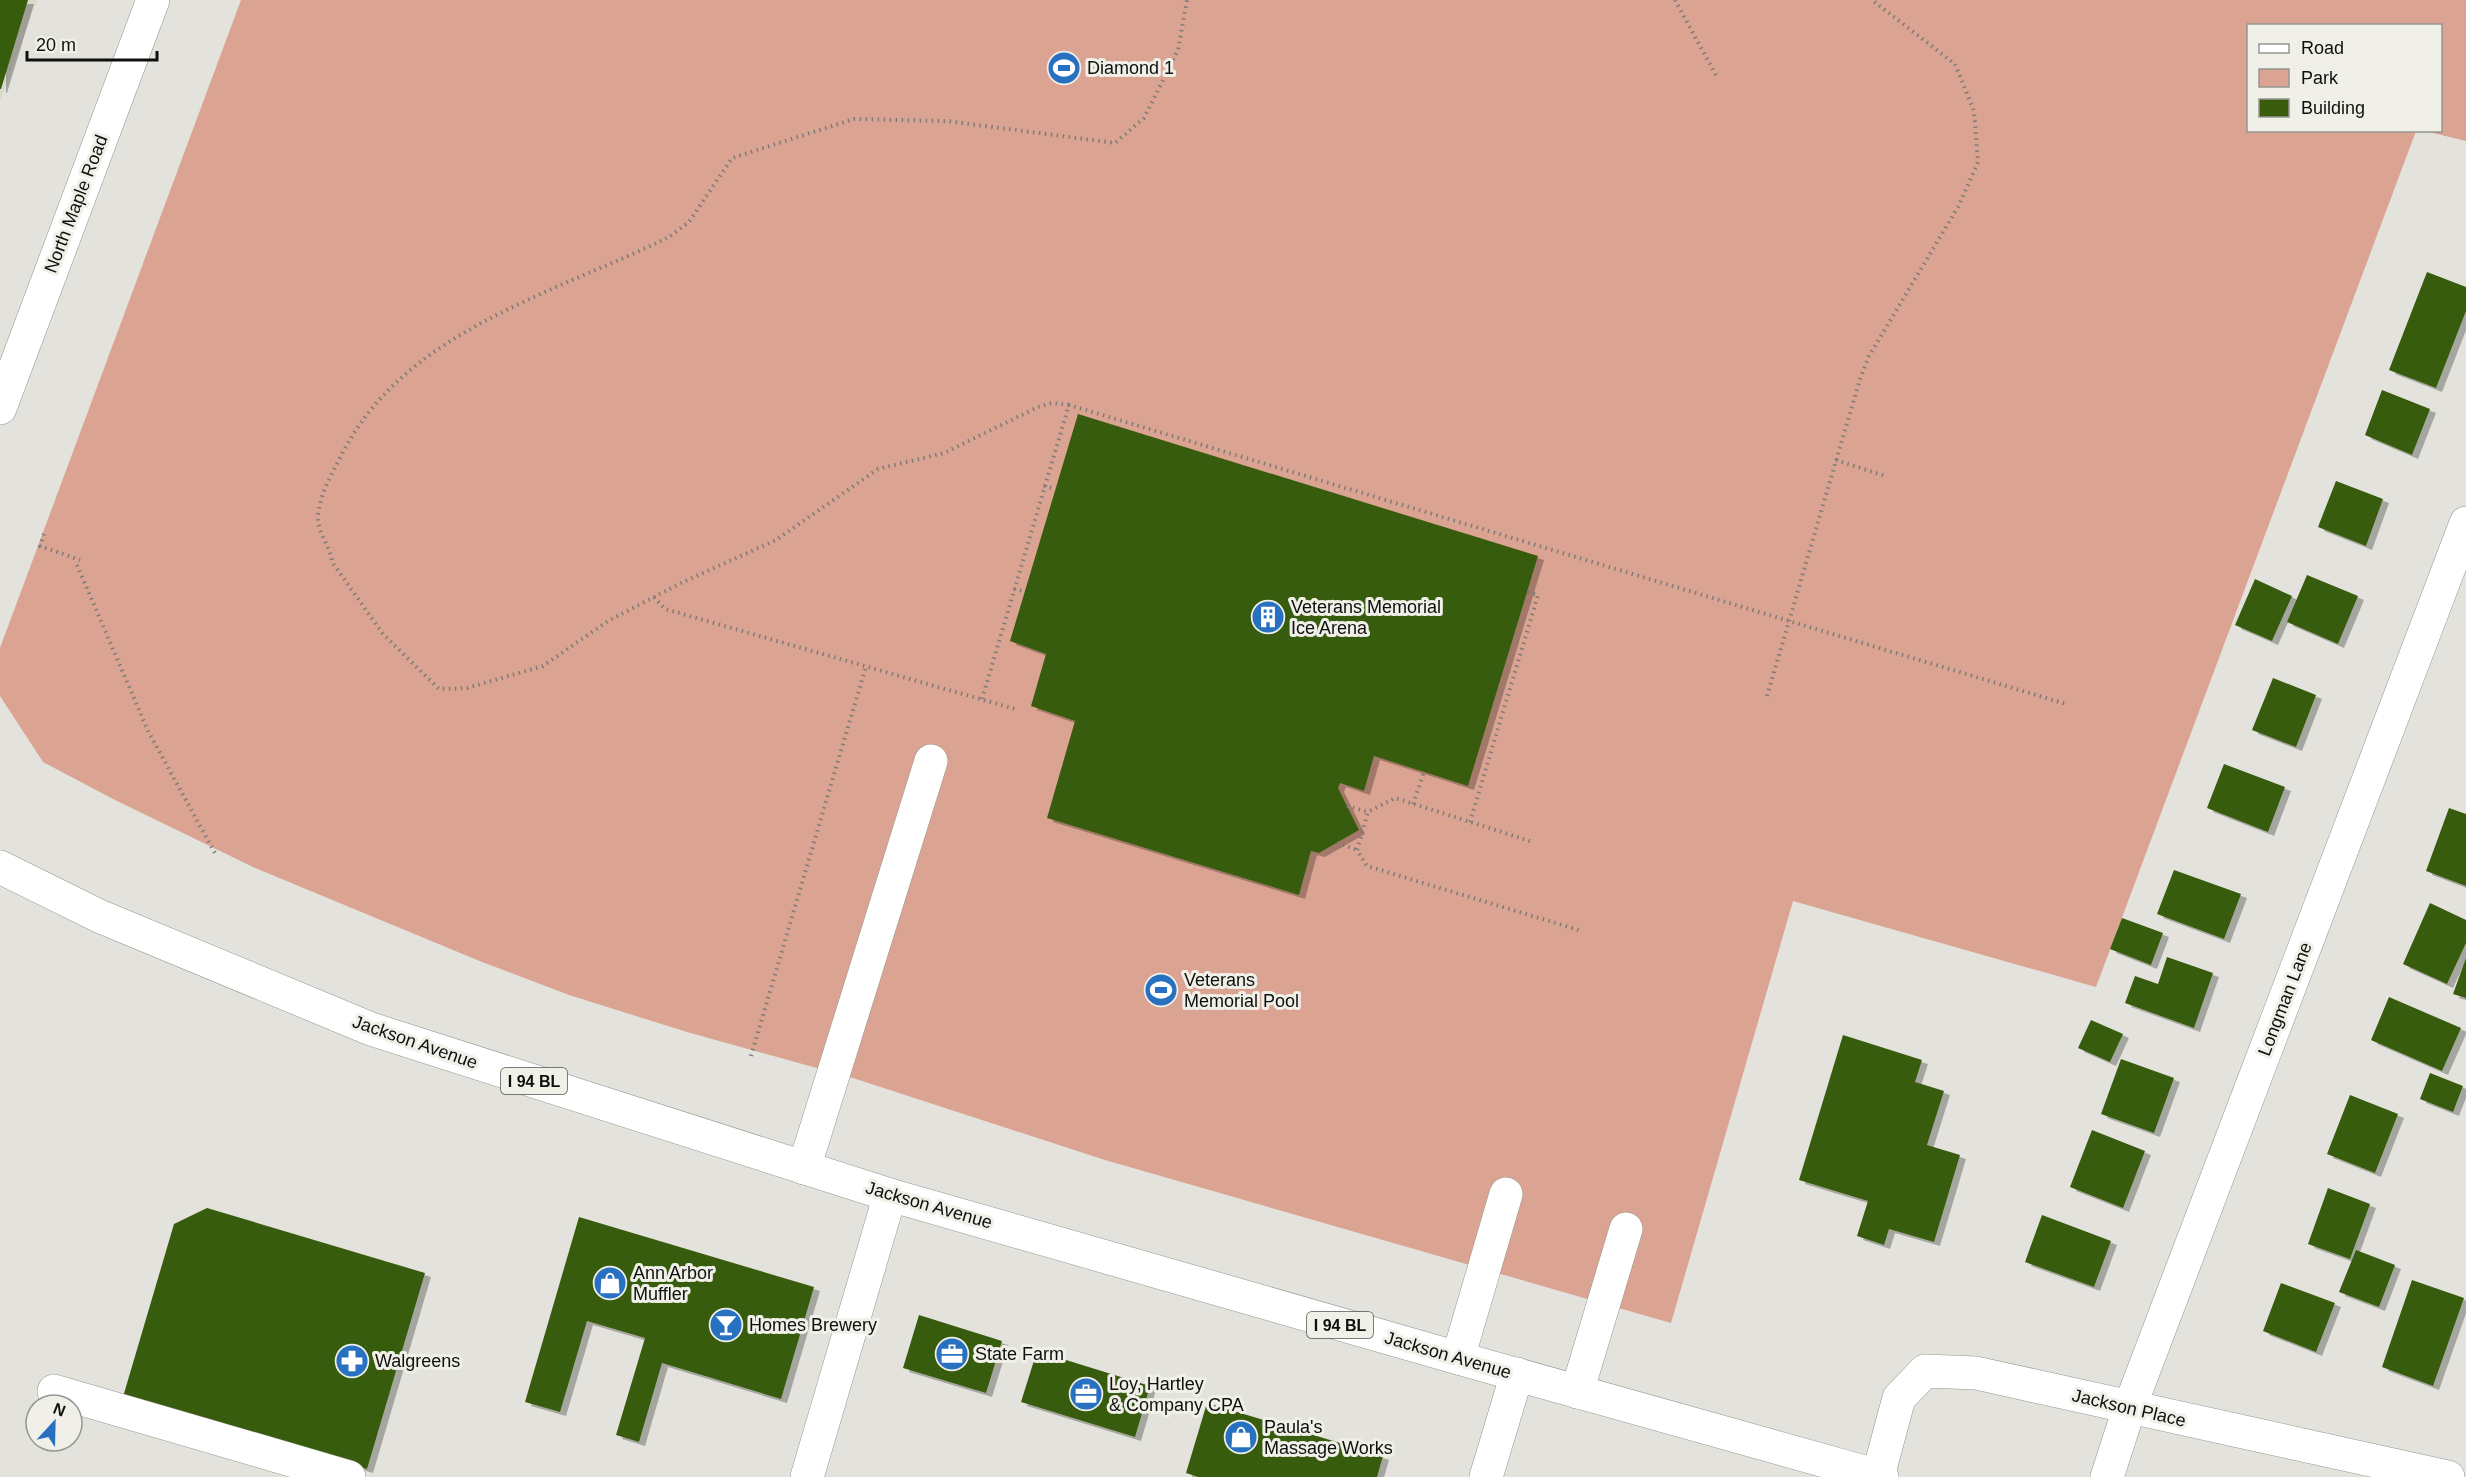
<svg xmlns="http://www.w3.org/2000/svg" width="2466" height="1477" font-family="Helvetica,sans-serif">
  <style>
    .built { fill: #dad8cb }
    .green { fill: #dba391 }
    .building { fill: #395b0b; filter: url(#shadow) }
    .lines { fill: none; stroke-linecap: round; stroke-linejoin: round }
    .minor-casing { stroke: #969690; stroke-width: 34 }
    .major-casing { stroke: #969690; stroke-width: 34 }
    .path { stroke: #7d7c78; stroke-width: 4; stroke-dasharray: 1.5 4.5; stroke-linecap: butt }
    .minor { stroke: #fff; stroke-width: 33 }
    .major { stroke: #fff; stroke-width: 33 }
    .labels { text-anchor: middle; stroke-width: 6; stroke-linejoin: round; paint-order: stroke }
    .shield { fill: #f0f0e9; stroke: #52524f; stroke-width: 1.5 }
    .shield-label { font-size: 16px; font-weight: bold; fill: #0f0f0d }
    .poi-label { font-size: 18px; fill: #0f0f0d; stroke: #f0f0e9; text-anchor: start }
    .street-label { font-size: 18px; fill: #0f0f0d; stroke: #f0f0e9 }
  </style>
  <defs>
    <filter id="shadow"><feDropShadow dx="6" dy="4" stdDeviation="0" flood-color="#0004"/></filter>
  </defs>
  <rect width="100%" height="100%" fill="#e3e2dc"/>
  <!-- built -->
  <path class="built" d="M0,0H37L0,102Z"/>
  <!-- green -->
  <path class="green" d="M241,0H2466V141L2425,131L2440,130V26H2248V130L2416,131L2096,987L1793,901L1671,1323L1105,1160L856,1079L687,1032L569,995L482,962L253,867L115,800L43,762L0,696V648Z"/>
  <!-- building -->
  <path class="building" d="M0,0H28L1,89H0Z
    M2427,272L2466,287V311L2436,388L2389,370Z
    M2382,390L2430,409L2412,455L2365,435Z
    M1078,414L1538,556L1468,786L1374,756L1364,791L1340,783L1338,788L1359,830L1319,853L1311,851L1299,895L1047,818L1075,721L1031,706L1046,654L1010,641Z
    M2336,481L2383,499L2366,546L2318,527Z
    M2307,575L2358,596L2338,644L2287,622Z
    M2255,579L2292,596L2272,641L2235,625Z
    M2273,678L2316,695L2296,747L2252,730Z
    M2224,764L2285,787L2268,832L2207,808Z
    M2449,808L2466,814V886L2426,871Z
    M2174,870L2241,894L2224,939L2157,914Z
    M2430,903L2466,920V943L2447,984L2403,964Z
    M2122,918L2163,933L2151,965L2110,949Z
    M2167,957L2213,973L2194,1028L2125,1003L2135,976L2158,984Z
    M2466,958V998L2453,994Z
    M2389,997L2461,1028L2442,1071L2371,1040Z
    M2091,1020L2123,1034L2110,1062L2078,1048Z
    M1843,1035L1922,1060L1915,1082L1944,1091L1927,1145L1960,1155L1934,1242L1889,1229L1884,1245L1857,1236L1868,1201L1799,1180Z
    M2121,1059L2174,1078L2154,1133L2101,1114Z
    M2430,1073L2463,1086L2453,1112L2420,1099Z
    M2350,1095L2398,1114L2375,1173L2327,1154Z
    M2092,1130L2145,1151L2123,1208L2070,1187Z
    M2328,1188L2370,1204L2350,1259L2308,1244Z
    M207,1208L425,1273L367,1469L123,1397L174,1224Z
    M2042,1215L2111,1241L2094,1287L2025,1262Z
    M579,1217L814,1287L781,1399L662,1363L639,1442L616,1435L645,1338L587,1321L560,1412L525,1402Z
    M2356,1250L2395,1265L2379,1307L2339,1292Z
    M2412,1280L2464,1298L2433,1386L2382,1367Z
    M2281,1283L2335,1303L2316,1352L2263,1331Z
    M919,1315L1002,1341L986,1393L903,1368Z
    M1037,1351L1150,1386L1135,1437L1021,1402Z
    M1207,1403L1383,1456L1377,1477H1198L1186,1473Z"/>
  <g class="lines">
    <defs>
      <path id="minor" d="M804,1168L931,761
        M1458,1358L1506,1194
        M54,1391L349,1477
        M1577,1392L1626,1229
        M1878,1476L1899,1398L1925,1371L1976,1373L2448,1477
        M807,1477L890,1195
        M1486,1477L1517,1374
        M2107,1477L2129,1409L2466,523"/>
      <path id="major" d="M0,408L153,0
        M0,867L99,916L371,1029L890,1195L1458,1358L1882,1477"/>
    </defs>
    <!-- minor casing -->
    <use href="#minor" class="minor-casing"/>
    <!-- major casing -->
    <use href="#major" class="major-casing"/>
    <!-- path -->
    <path class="path" d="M1675,0L1717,77
      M1069,405L1052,403L1038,407L944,453L878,469L776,540L681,583L608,621L543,666L467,688L439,689L383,634L332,562C330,545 317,533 318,515C320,495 330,477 339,460C400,332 551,295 669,237L689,222L732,158L854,119L947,121L1115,143L1144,118L1178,50L1187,0
      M1836,460L1885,476
      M1044,486L1056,489
      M44,534L40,546L80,560
      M77,565L148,731L216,855
      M1014,589L1023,591
      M654,597L665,609L1015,709
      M1767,696L1860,379L1869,356L1958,207L1978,162L1974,111L1955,64L1872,0
      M982,699L1069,405L2066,704
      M1413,804L1424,772
      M1347,806L1368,812
      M1470,822L1538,595L1527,592
      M1530,841L1395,798L1368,812L1357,850L1367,866L1582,931
      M1337,843L1357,850
      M751,1056L866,666"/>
    <!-- minor -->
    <use href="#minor" class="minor"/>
    <!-- major -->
    <use href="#major" class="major"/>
  </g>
  <!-- icons -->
  <defs>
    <symbol id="stadium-disc" viewBox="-11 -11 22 22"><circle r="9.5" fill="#2871c1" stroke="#f0f0e9"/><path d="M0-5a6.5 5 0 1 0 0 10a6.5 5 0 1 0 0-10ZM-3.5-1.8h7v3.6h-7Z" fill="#fff"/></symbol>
    <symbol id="building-disc" viewBox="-11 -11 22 22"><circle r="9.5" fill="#2871c1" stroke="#f0f0e9"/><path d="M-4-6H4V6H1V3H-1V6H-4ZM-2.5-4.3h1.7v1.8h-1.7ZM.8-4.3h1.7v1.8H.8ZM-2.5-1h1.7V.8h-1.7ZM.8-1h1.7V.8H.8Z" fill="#fff"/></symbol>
    <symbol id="shop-disc" viewBox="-11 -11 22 22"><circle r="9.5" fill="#2871c1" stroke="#f0f0e9"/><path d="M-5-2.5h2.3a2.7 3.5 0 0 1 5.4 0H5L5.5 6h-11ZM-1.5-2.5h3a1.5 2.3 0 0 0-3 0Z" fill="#fff"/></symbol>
    <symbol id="bar-disc" viewBox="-11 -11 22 22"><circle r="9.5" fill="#2871c1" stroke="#f0f0e9"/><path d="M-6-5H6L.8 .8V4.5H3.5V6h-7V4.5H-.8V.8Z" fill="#fff"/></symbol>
    <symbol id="office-disc" viewBox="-11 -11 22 22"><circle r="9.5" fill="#2871c1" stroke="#f0f0e9"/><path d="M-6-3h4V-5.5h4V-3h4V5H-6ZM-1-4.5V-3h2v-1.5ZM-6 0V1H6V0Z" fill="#fff"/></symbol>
    <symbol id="pharmacy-disc" viewBox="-11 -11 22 22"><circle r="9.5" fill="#2871c1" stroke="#f0f0e9"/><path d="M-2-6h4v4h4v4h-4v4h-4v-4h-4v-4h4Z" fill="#fff"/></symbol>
  </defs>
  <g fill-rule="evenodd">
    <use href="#stadium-disc" x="1045" y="49" width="38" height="38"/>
    <use href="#building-disc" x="1249" y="598" width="38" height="38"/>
    <use href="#stadium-disc" x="1142" y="971" width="38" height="38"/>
    <use href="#shop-disc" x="591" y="1264" width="38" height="38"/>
    <use href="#bar-disc" x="707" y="1306" width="38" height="38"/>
    <use href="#office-disc" x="933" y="1335" width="38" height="38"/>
    <use href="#pharmacy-disc" x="333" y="1342" width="38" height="38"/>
    <use href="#office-disc" x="1067" y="1375" width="38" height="38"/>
    <use href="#shop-disc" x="1222" y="1418" width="38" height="38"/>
  </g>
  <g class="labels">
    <!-- shield labels -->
    <g class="shield">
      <rect x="501" y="1068" width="66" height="26" rx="4.5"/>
      <rect x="1307" y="1312" width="66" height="26" rx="4.5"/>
    </g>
    <g class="shield-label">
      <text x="534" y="1087">I 94 BL</text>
      <text x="1340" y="1331">I 94 BL</text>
    </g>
    <!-- poi labels -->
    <g class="poi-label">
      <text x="1087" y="74">Diamond 1</text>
      <text x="1291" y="613">Veterans Memorial<tspan x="1291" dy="21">Ice Arena</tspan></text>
      <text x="1184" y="986">Veterans<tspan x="1184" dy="21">Memorial Pool</tspan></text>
      <text x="633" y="1279">Ann Arbor<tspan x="633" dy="21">Muffler</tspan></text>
      <text x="749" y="1331">Homes Brewery</text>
      <text x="975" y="1360">State Farm</text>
      <text x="375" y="1367">Walgreens</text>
      <text x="1109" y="1390">Loy, Hartley<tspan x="1109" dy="21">&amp; Company CPA</tspan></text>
      <text x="1264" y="1433">Paula's<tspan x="1264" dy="21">Massage Works</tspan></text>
    </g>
    <!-- street labels -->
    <g class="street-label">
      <text transform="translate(76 204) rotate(-69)" y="6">North Maple Road</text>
      <text transform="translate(2285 999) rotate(-69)" y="6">Longman Lane</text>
      <text transform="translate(415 1042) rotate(19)" y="6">Jackson Avenue</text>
      <text transform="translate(929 1205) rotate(16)" y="6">Jackson Avenue</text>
      <text transform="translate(1448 1355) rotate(16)" y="6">Jackson Avenue</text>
      <text transform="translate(2129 1408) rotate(13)" y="6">Jackson Place</text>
    </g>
  </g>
  <!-- legend -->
  <rect x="2247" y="24" width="195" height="108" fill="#f0f0e9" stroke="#969691" stroke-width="1.5"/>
  <rect x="2259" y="44" width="30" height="9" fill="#ffffff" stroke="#969691" stroke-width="1.5"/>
  <text x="2301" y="54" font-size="18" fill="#0f0f0d">Road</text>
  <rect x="2259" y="69" width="30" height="18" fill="#dba391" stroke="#969691" stroke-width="1.5"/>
  <text x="2301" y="84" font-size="18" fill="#0f0f0d">Park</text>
  <rect x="2259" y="99" width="30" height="18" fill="#395b0b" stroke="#969691" stroke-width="1.5"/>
  <text x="2301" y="114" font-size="18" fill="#0f0f0d">Building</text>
  <!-- north arrow -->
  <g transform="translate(54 1423) rotate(22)"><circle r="28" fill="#f0f0e9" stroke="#969691" stroke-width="1.5"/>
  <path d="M0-4.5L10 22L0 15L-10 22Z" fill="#2871c1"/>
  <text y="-9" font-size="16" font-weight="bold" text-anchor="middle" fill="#0f0f0d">N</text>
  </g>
  <!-- scale -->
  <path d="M27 51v9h130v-9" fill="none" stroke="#0f0f0d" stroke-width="3"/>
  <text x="36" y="51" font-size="18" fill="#0f0f0d" stroke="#f0f0e9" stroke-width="4.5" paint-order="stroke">20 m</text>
</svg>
